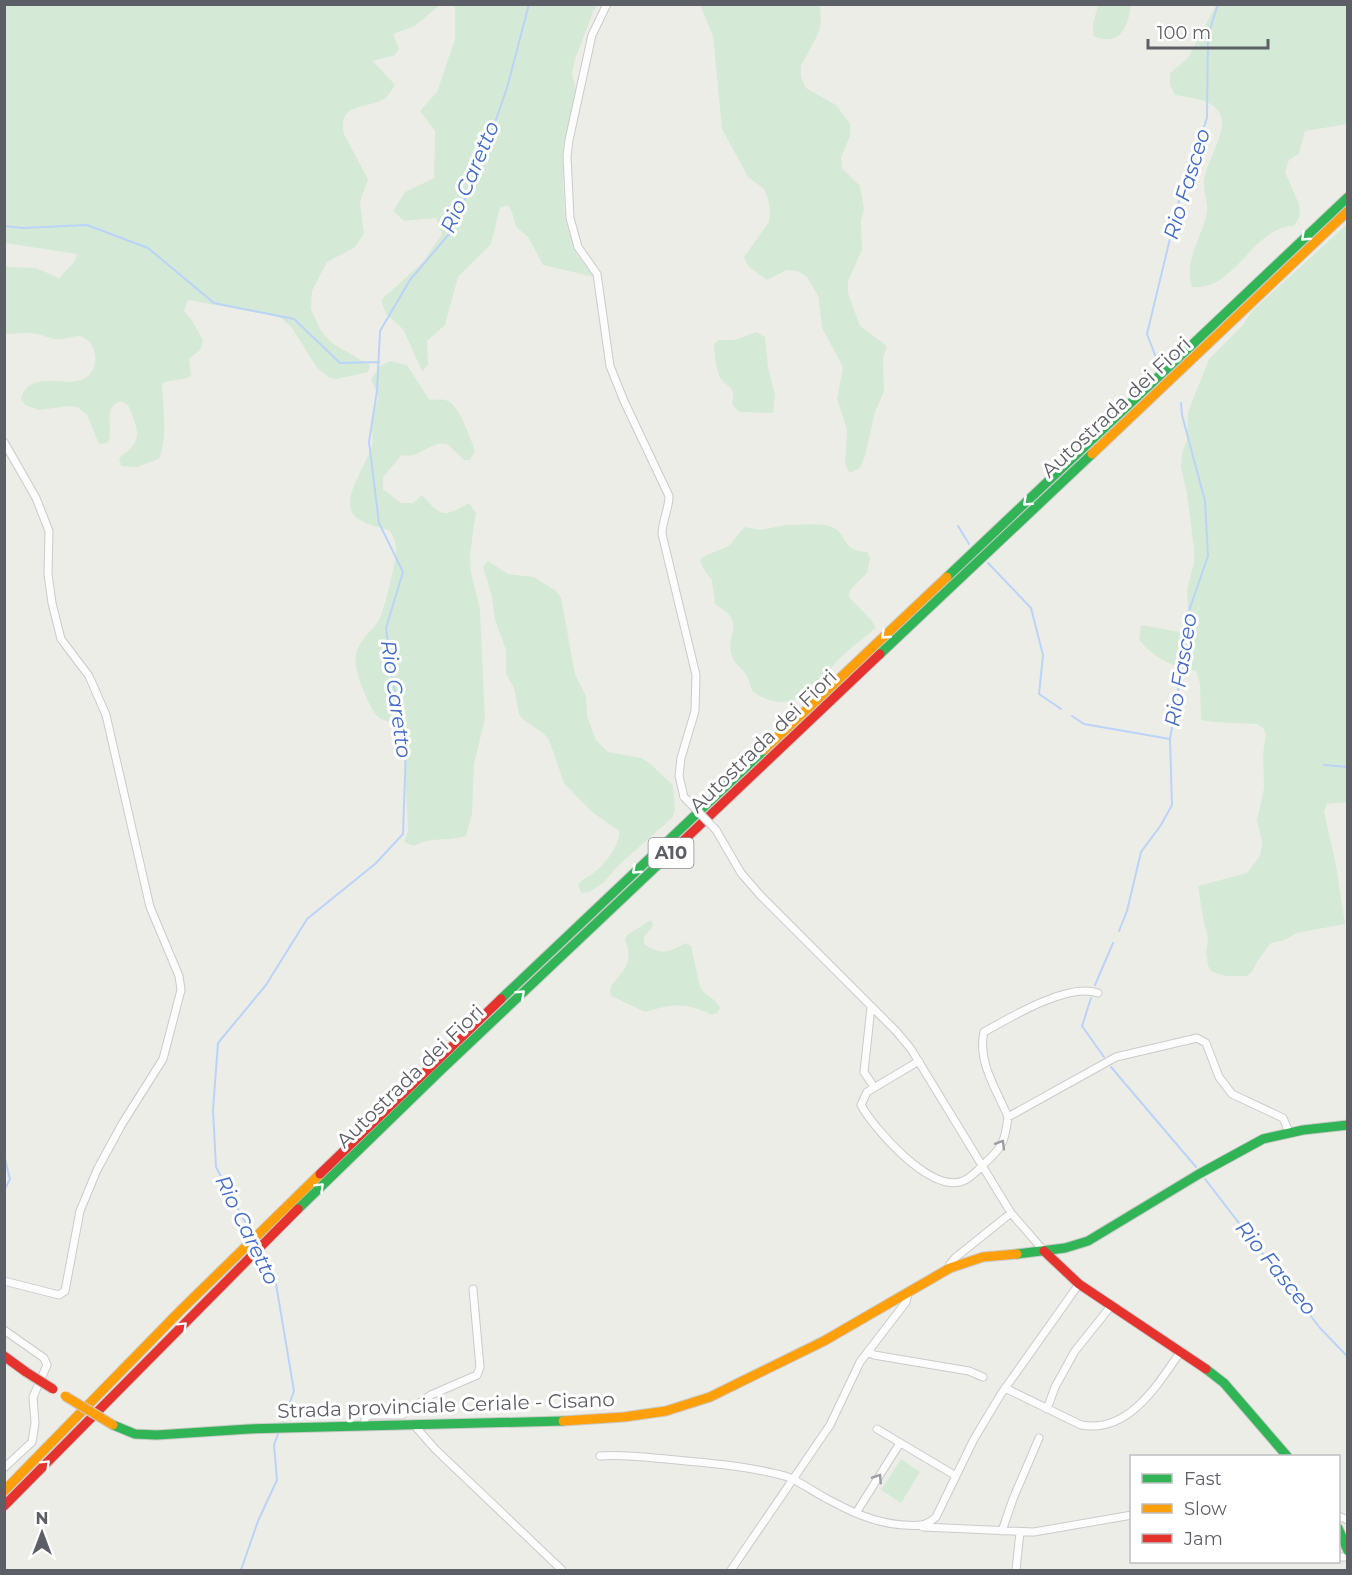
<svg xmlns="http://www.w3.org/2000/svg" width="1352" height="1575" font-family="Montserrat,sans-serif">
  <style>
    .green { fill: #d5ead6 }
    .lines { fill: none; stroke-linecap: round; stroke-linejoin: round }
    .stream { stroke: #bbd3f8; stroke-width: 2 }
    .street-casing { stroke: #cacbca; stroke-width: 9 }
    .fast-casing { stroke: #cacaca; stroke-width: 11 }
    .slow-casing { stroke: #cacaca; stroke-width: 11 }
    .jam-casing { stroke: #cacaca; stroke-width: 11 }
    .street { stroke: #fcfcfc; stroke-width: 7 }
    .fast { stroke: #30b455; stroke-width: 9 }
    .slow { stroke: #ff9f0a; stroke-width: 9 }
    .jam { stroke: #e5322d; stroke-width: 9 }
    .street-bridge-casing { stroke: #cacbca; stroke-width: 9; stroke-linecap: butt }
    .slow-bridge-casing { stroke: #cacaca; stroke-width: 11; stroke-linecap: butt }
    .jam-bridge-casing { stroke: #cacaca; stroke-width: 11; stroke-linecap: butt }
    .street-bridge { stroke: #fcfcfc; stroke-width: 7 }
    .slow-bridge { stroke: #ff9f0a; stroke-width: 9 }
    .jam-bridge { stroke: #e5322d; stroke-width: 9 }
    .oneway { stroke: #fff }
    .oneway2 { stroke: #9d9ea2 }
    .labels { text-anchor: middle; stroke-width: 6; stroke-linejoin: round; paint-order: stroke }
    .shield { fill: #fff; stroke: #8e8f94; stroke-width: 1.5 }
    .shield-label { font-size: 18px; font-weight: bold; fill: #5d5f66 }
    .street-label { font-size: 20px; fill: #5d5f66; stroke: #fff }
    .water-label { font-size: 21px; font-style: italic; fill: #436bc8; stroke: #fff }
  </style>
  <rect width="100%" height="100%" fill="#edede8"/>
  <!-- green -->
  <path class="green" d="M5,4L440,5L415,26L393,34L399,49L395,55L373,61L395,85C391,91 388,97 382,100C365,109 337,103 344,134L368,179L360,202L364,234L354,248L327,262L312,291L311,309L321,331L332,343L370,365L368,372L337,379L330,378L317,368L292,328L280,317L188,300L184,311L191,319L203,340L201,349L189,359L191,376C181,382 171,378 162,384C163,407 168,437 159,459L137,467L121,466L119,458C145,440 138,431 128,405L120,401C102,409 114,428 108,443L99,444L87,415L77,407L70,406L39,410L25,405L21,399C31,360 86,403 95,363C97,352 90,336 77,336C71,337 65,339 59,339C52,340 44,335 37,334C27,332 15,334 5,334V265L9,267L36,268L59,278L75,261L77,254L5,243Z
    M453,5H598L594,10L575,59L572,74L576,90L572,116L563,148V183L565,219L576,253L594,277L543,265L528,237L516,227L512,212L508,205L500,208L491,244L458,277L445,325L427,341L428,365L422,371L403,329L386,314L381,300L423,262L442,234L436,218L404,221L393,211L405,192L434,178L435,131L420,111L437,92L452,48L455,40V8Z
    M700,5H820L821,24L817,36L801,66V77L806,88L836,105L850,124V136L841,157L842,168L860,186L864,209L861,221L862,250L848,281V293L860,326L887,346L883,357L884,391L875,412L865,456L860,468L850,473L845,464L847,430L837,399L843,367L822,328L818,296L807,277L797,271L787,270L767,280L749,267L744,257L769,222L770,210L768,199L764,189L748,177L722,129L713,36Z
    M1098,5H1131C1128,28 1120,47 1093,36V24Z
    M1216,5H1347L1348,124L1305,131L1299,154L1289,160L1285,172L1299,204L1300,216L1294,226C1253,226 1236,291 1192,287C1183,260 1203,237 1207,211C1208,200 1201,186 1205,175C1209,159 1228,129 1220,114C1213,99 1190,98 1175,95L1170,85V73L1188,58Z
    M1347,224L1348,802L1327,804L1324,811L1336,865L1345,924L1297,933L1285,940L1271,943L1258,960L1252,972L1247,976H1226L1212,972L1208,966L1206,953L1208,938L1203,918L1198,886L1247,873L1260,856L1262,842L1257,821L1264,788L1263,754L1266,734L1263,728L1257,724L1213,722L1201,720L1200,684L1196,671C1174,667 1152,658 1139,639L1141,625L1185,633L1189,630L1187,589L1194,563V549L1187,494L1181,467L1182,453L1187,440L1188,412L1209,359L1243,325L1251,312Z
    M756,332L765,337L768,367L775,395L773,413L739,412L732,404C737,382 725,390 719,375C715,366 715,354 714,345L718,340H735Z
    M390,361L407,365L429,399C435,401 442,398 448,401C459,406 471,439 475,451L470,460H464L447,444C430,440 419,460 402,455L383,477V489L401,503H413L422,495C442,517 442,518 469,503L476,513L470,554L471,572L480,609L485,719L474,764L472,814L466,836C449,842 431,836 414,846L404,842L408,831L403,730L397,722C390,722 382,722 376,715C368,704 352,668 356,654C359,640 371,632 379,620C384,612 395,564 396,553C397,544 394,538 390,531C379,527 360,524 353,514C341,497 368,463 372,445C374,436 370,426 372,417C373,410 378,404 378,396L371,379L380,366Z
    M786,525C797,525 825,522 834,528C848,536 842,551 867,552L870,558L867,573L850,590L849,597L872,621L876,628C864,638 851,647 840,658C833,664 829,673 822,679C799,702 782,710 753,692C750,687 750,683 748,678C745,671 737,666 733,659C722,634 750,625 715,604L712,581L703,568L700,560C708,552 718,552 728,546C734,542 738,533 745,527L761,530Z
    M488,561L508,574L534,577L556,591L561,598L575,674L586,696L587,716L596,740L608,752L641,758L648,762L673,785L675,810L672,818L620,864L603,883L589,892L581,893L578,885C583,878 591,876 597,870C607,861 620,844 619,831L592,812L564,783L549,740L544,734L524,720L519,714L514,688L506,674V650L495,620L492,597L483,567Z
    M651,920L653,925L644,938V944C663,956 668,952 686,943L691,946L700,987C705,996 716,998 720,1008L717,1013L712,1015C685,1002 673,1004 645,1012L611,996C604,978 639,974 625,940L627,935Z
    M901,1459L920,1472L901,1503L881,1490Z"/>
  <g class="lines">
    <!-- stream -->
    <path class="stream" d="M4,226L23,228L87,225L148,248L214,303L294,319L340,363L379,362
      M1157,360L1147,334L1180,197L1207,118L1208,35L1218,4
      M958,526L969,544
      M988,563L1031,608L1043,655L1039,694L1061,709
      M1072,716L1084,724L1170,739
      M1324,765L1348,767
      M1119,931L1127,911L1141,852L1161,825L1172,805L1170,739L1183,661L1190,608L1208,556L1205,501L1182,415L1181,403
      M1095,985L1113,943
      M1091,998L1082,1026L1104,1057
      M1111,1067L1196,1167
      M4,1155L10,1179L4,1191
      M1205,1179L1320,1328L1348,1357
      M252,1235L216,1167L213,1110L218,1043L266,985L307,919L375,864L403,834L406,748L392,676L386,628L403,572L379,523L369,442L377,391L380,331L410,280L450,233L480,165L507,88L529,4
      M262,1253L275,1278L294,1391L283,1421
      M241,1570L258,1521L277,1480L274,1445L278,1434"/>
    <defs>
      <path id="street" d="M607,4L592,35L569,140L567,156L570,218L578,247L597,274L610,366L624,401L669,496C669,509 662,521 662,534L696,675L695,711L681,758L679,776L684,797
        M4,442L36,498L49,531L48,574L52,603L61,639L89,676L106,715L150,907L179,976L181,990L163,1059L122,1124L97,1170L80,1211L65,1291L59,1295L4,1281
        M716,830L741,873L760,895L896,1031L911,1049L1011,1213L1044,1251
        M1098,993C1069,982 1011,1017 984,1032C977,1062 997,1090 1008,1117L1116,1057L1197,1038L1206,1043L1219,1077L1232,1094L1283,1118L1289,1132
        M871,1007L864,1072L874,1087
        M919,1061L867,1092L861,1105C874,1129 931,1194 963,1181C971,1178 978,1170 984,1164C1003,1147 1005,1141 1008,1117
        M950,1268V1264L955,1258L1011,1213
        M4,1330L44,1358L47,1365L33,1397L35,1423L32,1442L4,1468
        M868,1351L874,1355L969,1371L983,1377
        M1005,1388L1081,1425C1129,1434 1158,1384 1181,1351
        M1047,1409L1055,1387L1075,1351L1111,1306
        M414,1425L435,1449L562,1570
        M363,1426L366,1417L371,1415H402L431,1395L477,1375L480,1367L473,1289
        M877,1429L956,1476
        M600,1456C626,1454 651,1458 677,1460C710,1463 744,1466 777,1474C794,1477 807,1488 822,1496C847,1510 873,1523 903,1525C917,1526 925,1527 936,1517L974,1439L1001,1394L1079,1284
        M856,1513L900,1443
        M1338,1516L1348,1520
        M923,1527L1034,1532L1132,1515
        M1002,1531L1013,1499L1039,1438
        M1338,1557H1348
        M731,1570L830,1425L860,1362L906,1302L908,1293
        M1016,1570L1020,1532"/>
      <path id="fast" d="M947,577L1348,197
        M880,654L1092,454
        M501,999L764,750
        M298,1209L441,1070L663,860
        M1017,1254L1065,1248L1088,1241L1199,1174L1263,1139L1303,1130L1348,1125
        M1206,1369L1224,1383L1287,1456
        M113,1425L135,1434L157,1435L249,1429L563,1421
        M1338,1528L1348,1551"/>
      <path id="slow" d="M1092,454L1348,211
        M764,750L947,577
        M563,1421L624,1417L666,1411L710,1397L824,1341L950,1268L983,1257L1017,1254
        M4,1491L180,1311L320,1174"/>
      <path id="jam" d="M663,860L880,654
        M320,1174L501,999
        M1044,1251L1079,1284L1206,1369
        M4,1356L26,1372
        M4,1506L298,1209"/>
    </defs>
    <!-- street casing -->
    <use href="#street" class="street-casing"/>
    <!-- fast casing -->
    <use href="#fast" class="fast-casing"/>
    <!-- slow casing -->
    <use href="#slow" class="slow-casing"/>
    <!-- jam casing -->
    <use href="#jam" class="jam-casing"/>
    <!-- street -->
    <use href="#street" class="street"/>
    <!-- fast -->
    <use href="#fast" class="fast"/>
    <!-- slow -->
    <use href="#slow" class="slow"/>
    <!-- jam -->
    <use href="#jam" class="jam"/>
    <defs>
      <path id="street-bridge" d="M684,797L716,830"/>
      <path id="slow-bridge" d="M65,1396L113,1425"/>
      <path id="jam-bridge" d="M26,1372L53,1389"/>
    </defs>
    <!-- street-bridge casing -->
    <use href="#street-bridge" class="street-bridge-casing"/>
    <!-- slow-bridge casing -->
    <use href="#slow-bridge" class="slow-bridge-casing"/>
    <!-- jam-bridge casing -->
    <use href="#jam-bridge" class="jam-bridge-casing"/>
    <!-- street-bridge -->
    <use href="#street-bridge" class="street-bridge"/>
    <!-- slow-bridge -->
    <use href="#slow-bridge" class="slow-bridge"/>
    <!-- jam-bridge -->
    <use href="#jam-bridge" class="jam-bridge"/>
  </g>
  <!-- one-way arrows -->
  <defs><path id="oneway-chevron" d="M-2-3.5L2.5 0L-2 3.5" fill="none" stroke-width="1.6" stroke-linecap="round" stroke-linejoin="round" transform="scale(1.5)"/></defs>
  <g class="oneway">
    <use href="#oneway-chevron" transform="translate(1305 237) rotate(137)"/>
    <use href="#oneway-chevron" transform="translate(1027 502) rotate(137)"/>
    <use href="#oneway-chevron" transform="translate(885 635) rotate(137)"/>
    <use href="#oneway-chevron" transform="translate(636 870) rotate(137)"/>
    <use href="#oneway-chevron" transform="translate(521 994) rotate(-43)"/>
    <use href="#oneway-chevron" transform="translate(320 1187) rotate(-44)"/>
    <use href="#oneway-chevron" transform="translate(183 1326) rotate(-45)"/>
    <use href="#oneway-chevron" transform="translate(46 1464) rotate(-45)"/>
  </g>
  <g class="oneway2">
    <use href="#oneway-chevron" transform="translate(1001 1144) rotate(-59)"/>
    <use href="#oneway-chevron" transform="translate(878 1478) rotate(-57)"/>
  </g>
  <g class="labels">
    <!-- shield labels -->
    <rect class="shield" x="648.5" y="838" width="45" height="30" rx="4.5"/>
    <g class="shield-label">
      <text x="671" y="859">A10</text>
    </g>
    <!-- street labels -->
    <g class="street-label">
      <text transform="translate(1116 407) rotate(-43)" y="7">Autostrada dei Fiori</text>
      <text transform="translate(763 741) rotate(-44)" y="7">Autostrada dei Fiori</text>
      <text transform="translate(410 1076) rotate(-44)" y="7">Autostrada dei Fiori</text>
      <text transform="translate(446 1405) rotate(-2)" y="7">Strada provinciale Ceriale - Cisano</text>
    </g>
    <!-- water labels -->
    <g class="water-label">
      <text transform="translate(470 177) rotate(-67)" y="7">Rio Caretto</text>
      <text transform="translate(1187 184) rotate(-73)" y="7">Rio Fasceo</text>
      <text transform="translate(1181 670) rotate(-81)" y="7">Rio Fasceo</text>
      <text transform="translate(396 699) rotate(82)" y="7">Rio Caretto</text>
      <text transform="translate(247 1230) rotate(64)" y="7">Rio Caretto</text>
      <text transform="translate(1276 1268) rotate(51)" y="7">Rio Fasceo</text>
    </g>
  </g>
  <!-- border -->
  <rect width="1352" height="1575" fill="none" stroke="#5d5f66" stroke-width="12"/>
  <!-- legend -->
  <rect x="1130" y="1455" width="210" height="108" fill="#ffffff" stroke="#bebfc2" stroke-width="1.5"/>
  <rect x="1142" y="1474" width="30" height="9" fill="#30b455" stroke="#bebfc2" stroke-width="1.5"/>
  <text x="1184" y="1485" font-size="18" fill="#5d5f66">Fast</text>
  <rect x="1142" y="1504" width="30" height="9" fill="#ff9f0a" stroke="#bebfc2" stroke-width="1.5"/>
  <text x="1184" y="1515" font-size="18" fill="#5d5f66">Slow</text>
  <rect x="1142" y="1534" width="30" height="9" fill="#e5322d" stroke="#bebfc2" stroke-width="1.5"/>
  <text x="1184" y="1545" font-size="18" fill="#5d5f66">Jam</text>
  <!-- north arrow -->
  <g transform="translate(42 1533)" stroke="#ffffff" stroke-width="4.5" paint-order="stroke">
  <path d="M0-4.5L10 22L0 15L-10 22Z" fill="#5d5f66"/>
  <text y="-9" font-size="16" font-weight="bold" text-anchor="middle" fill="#5d5f66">N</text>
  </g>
  <!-- scale -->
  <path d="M1148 39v9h120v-9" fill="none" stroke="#5d5f66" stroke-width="3"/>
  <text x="1157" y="39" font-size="18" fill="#5d5f66" stroke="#ffffff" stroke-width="4.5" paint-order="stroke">100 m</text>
</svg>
